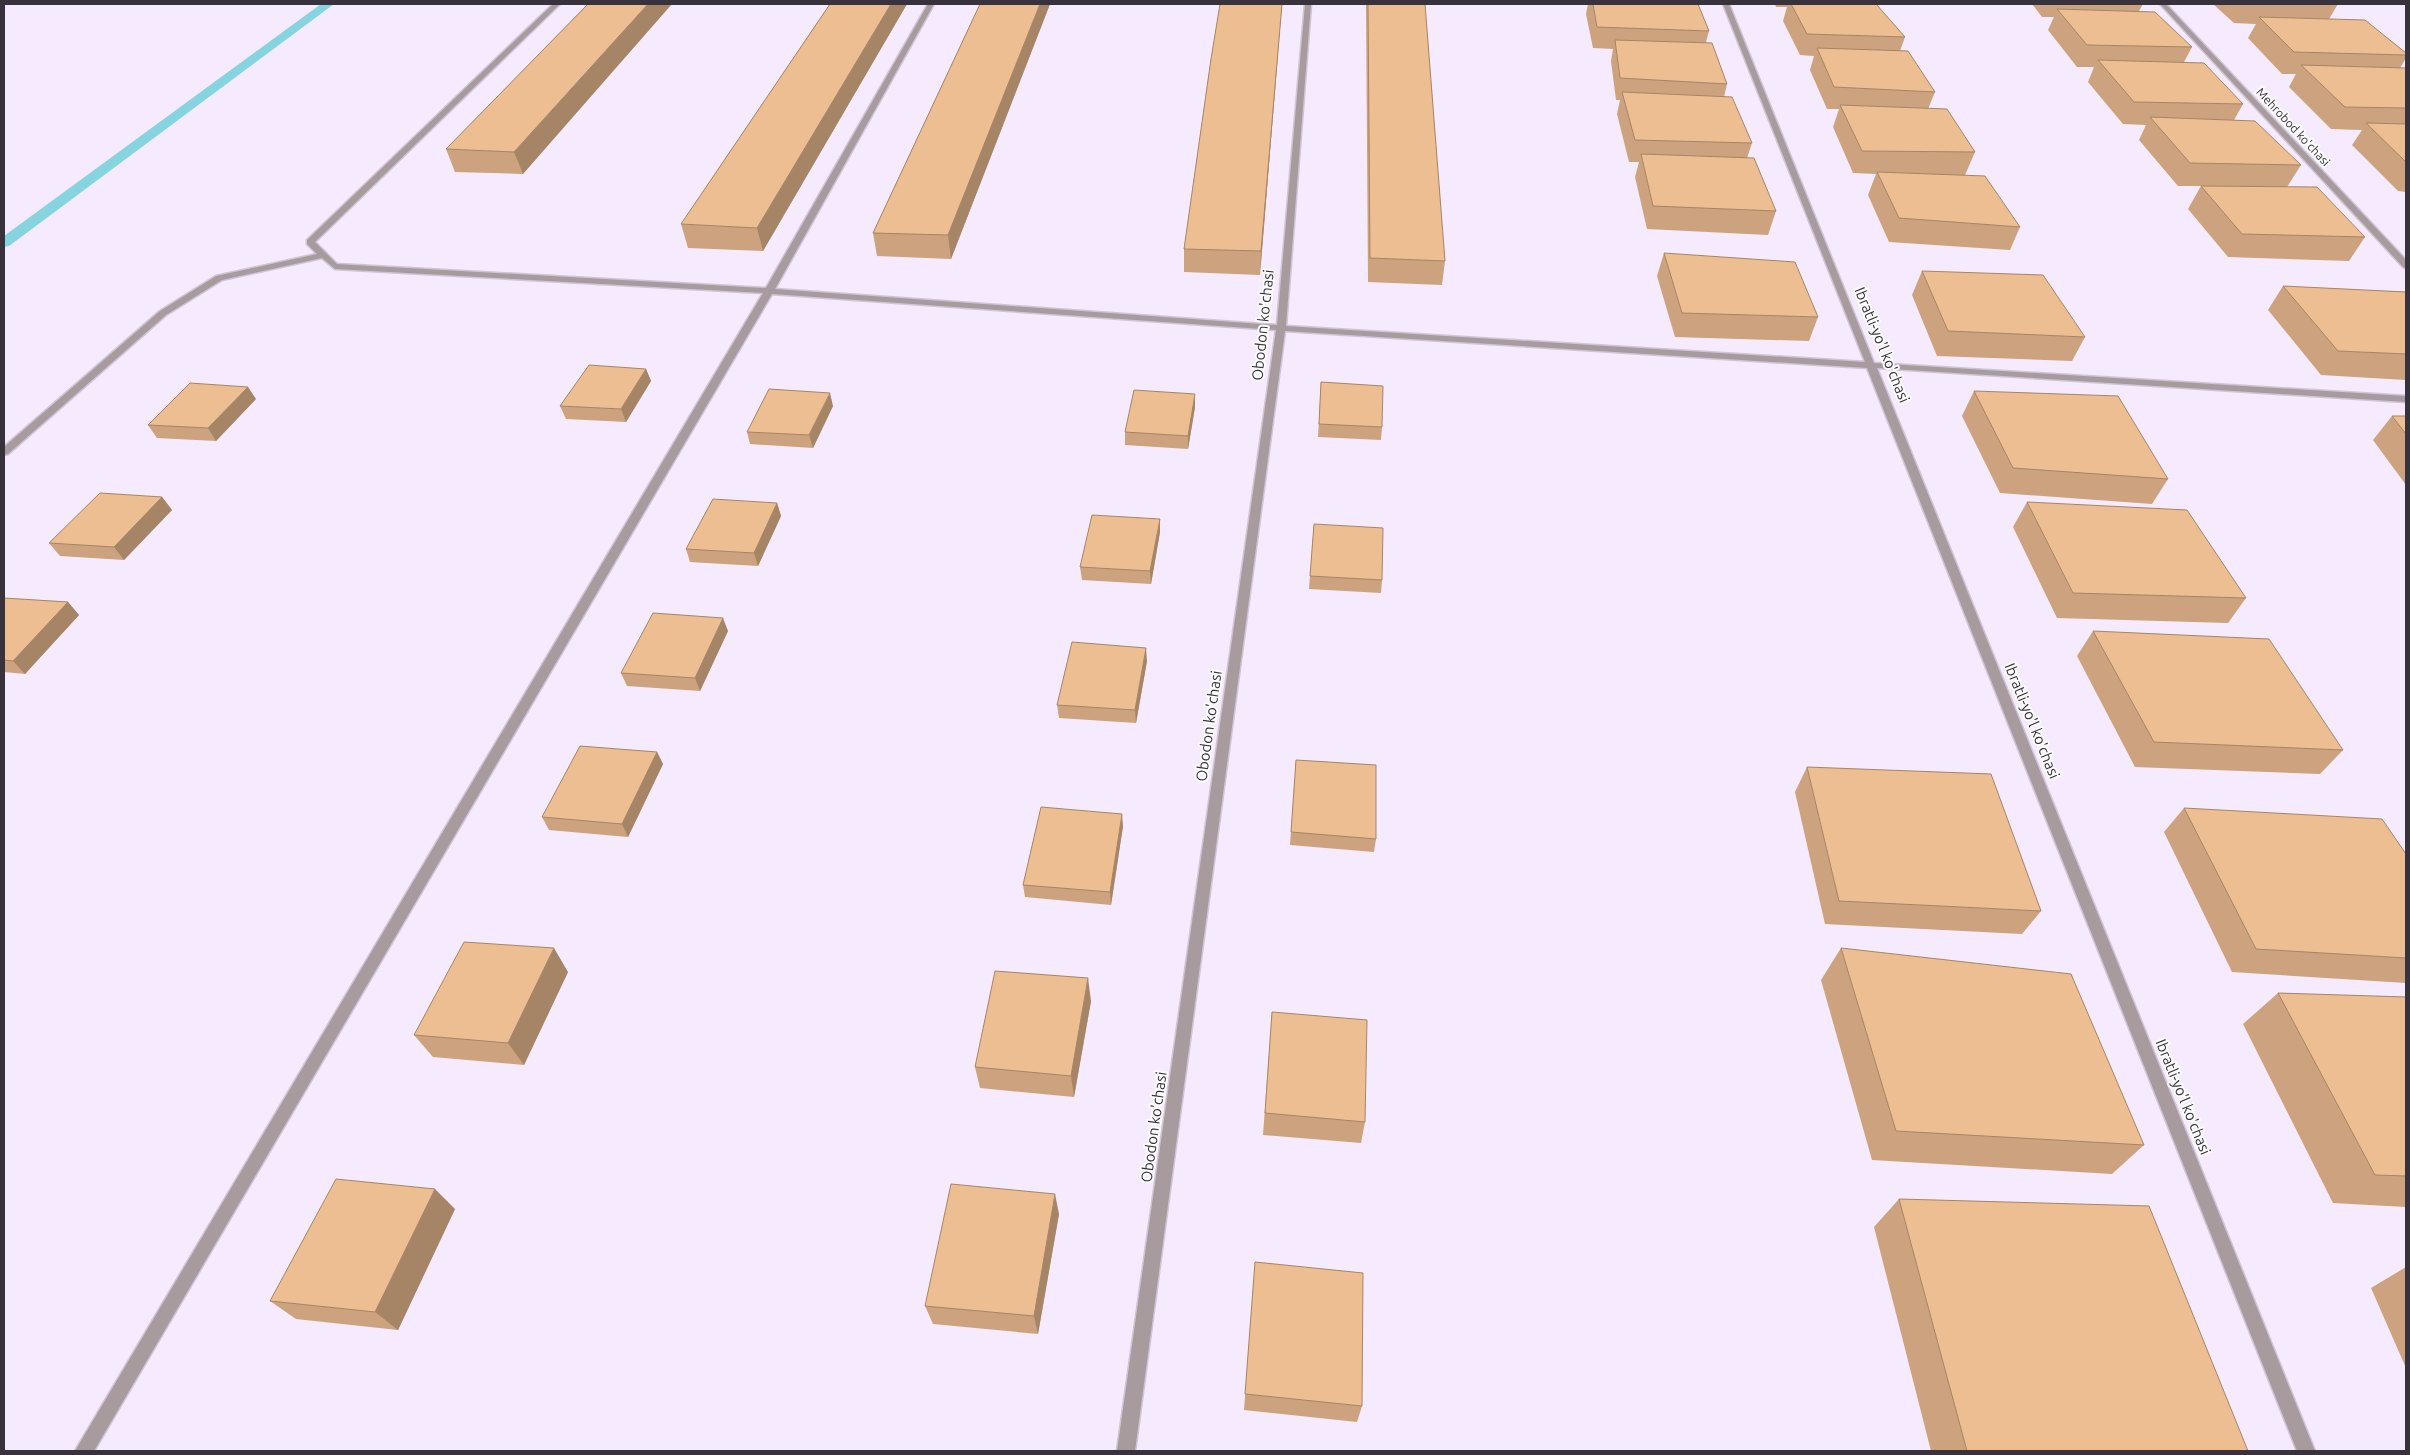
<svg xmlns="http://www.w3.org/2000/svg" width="2410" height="1455" font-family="Ubuntu,sans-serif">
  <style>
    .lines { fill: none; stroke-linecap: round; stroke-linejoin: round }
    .stream { fill: #85d4e0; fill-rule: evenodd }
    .minor-casing { stroke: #cfc5d7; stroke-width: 3 }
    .minor { fill: #a89b9e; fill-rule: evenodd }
    .wall { fill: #cca37e }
    .shaded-wall { fill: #a68566 }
    .building { fill: #edbe92; stroke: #a68566 }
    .labels { text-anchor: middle; stroke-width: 4; stroke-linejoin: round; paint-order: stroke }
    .far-street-label { font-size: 12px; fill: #37323b; stroke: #fcfcfc }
    .street-label { font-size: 15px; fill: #37323b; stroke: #fcfcfc }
  </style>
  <rect width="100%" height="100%" fill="#f5eafe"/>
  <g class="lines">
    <!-- stream -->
    <path class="stream" d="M321,4H334L9,246L4,247V236Z"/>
    <defs>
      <path id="minor" d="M553,4H560L315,242L337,264L766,288L928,4H934L775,289L1277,325L1305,4H1311L1286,326L1865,362L1723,4H1729L1874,363L2406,396V402L1877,368L2315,1451H2297L1867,368L1285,331L1135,1451H1117L1276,330L772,294L94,1451H75L763,293L335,269L322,258L222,280L166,315L8,454L4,455V447L160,311L216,276L317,254L307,244V240Z
        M2160,4H2166L2406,260V268L2403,267Z"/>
    </defs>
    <!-- minor casing -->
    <use href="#minor" class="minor-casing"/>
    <!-- minor -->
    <use href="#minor" class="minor"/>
  </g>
  <!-- wall -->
  <path class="wall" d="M588,4L523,174L455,172L446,149Z
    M830,4H907L763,251L688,248L681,224Z
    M980,4H1050L951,259L877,256L873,233Z
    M1282,4L1260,275L1184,272V249Z
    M1366,4H1425L1445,261L1442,285L1368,282Z
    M1588,4H1698L1709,31L1706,42L1727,84L1724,97L1752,143L1747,158L1776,211L1768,235L1647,229L1635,177L1639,162H1629L1617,114L1620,100H1616L1611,61L1613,49L1593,48L1586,14Z
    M1775,4H1876L1905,37L1900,51L1935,92L1928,109L1975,152L1965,175L2020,227L2010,250L1889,242L1868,195L1876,174L1853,173L1833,127L1839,109H1827L1810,70L1814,56L1800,55L1783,21L1787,7H1776Z
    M2032,4H2143L2139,11L2192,47L2184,62L2243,104L2234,120L2301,165L2287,187L2365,237L2349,261L2228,257L2188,209L2201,186H2178L2139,140L2146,125L2123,124L2088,82L2094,67H2077L2048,30L2054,17H2042Z
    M2213,4H2338L2329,19L2406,55V58L2400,68L2406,69V192L2398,191L2352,145L2362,130L2331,129L2289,87L2296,74H2282L2248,38L2256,24L2234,23Z
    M1664,253L1818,317L1809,341L1675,337L1657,276Z
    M1922,271L2085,337L2072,361L1937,356L1912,295Z
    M2283,286L2406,292V380L2321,375L2268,310Z
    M646,369L651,381L626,422L566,419L560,406Z
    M1321,382L1382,427L1381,440L1318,437Z
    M1974,391L2168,479L2152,504L2000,493L1962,416Z
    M256,399L216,441L157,438L148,425Z
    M833,406L813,448L750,444L747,432Z
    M1195,407L1188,449L1125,445V432Z
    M2392,416H2406V485L2373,440Z
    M162,497L172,510L124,560L60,556L49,543Z
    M2027,502L2246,598L2228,623L2057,618L2013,527Z
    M777,503L781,516L758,566L690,562L686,549Z
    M1314,524L1382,580L1381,593L1309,589Z
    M1160,532L1151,584L1082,580L1080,567Z
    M4,598L68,602L79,615L25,674L4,672Z
    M728,631L700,691L627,686L621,673Z
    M2093,631L2343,750L2320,774L2135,767L2077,656Z
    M1147,661L1136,723L1059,718L1057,705Z
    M657,752L663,764L628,837L549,830L542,817Z
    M1296,760L1376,839L1374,852L1290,845Z
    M1807,767L2041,911L2022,934L1825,924L1795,792Z
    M2184,808L2406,854V983L2232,972L2164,832Z
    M1123,826L1111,905L1025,897L1023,885Z
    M1841,948L2144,1145L2112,1174L1872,1160L1821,980Z
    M568,972L524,1065L433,1057L414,1035Z
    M2278,993L2406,997V1207L2333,1203L2243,1024Z
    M1091,1001L1074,1097L980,1088L975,1067Z
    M1272,1012L1365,1122L1361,1143L1263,1135Z
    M1899,1199L2248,1451H1931L1874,1227Z
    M455,1209L398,1330L296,1319L270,1301Z
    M1059,1214L1038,1334L933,1324L925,1306Z
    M1255,1262L1362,1406L1357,1422L1244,1410Z
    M2406,1267V1368L2371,1288Z"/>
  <!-- shaded-wall -->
  <path class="shaded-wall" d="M648,4H672L523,174L514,152Z
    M891,4H907L763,251L757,228Z
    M1040,4H1050L951,259L948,235Z
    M1282,4L1260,275L1261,251Z
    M646,369L651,381L626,422L621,409Z
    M248,387L256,399L216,441L208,428Z
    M830,393L833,406L813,448L809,435Z
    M1195,394V407L1188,449V436Z
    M162,497L172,510L124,560L114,547Z
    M777,503L781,516L758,566L754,553Z
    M1160,519V532L1151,584L1150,571Z
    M68,602L79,615L25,674L13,661Z
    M723,618L728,631L700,691L695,678Z
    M1146,648L1147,661L1136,723L1135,710Z
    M657,752L663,764L628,837L622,824Z
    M1122,814L1123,826L1111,905L1110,892Z
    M554,948L568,972L524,1065L508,1043Z
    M1088,978L1091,1001L1074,1097L1071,1076Z
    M435,1189L455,1209L398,1330L375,1312Z
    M1055,1194L1059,1214L1038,1334L1034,1316Z"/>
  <!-- building -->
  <path class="building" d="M588,4H648L514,152L446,149Z
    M830,4H891L757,228L681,224Z
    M980,4H1040L948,235L873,233Z
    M1220,4H1282L1261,251L1184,249L1211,59Z
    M1368,4H1425L1445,261L1370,258Z
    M1593,4H1698L1709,31L1597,27Z
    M1791,4H1876L1905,37L1807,34Z
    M2057,9L2155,12L2192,47L2087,45Z
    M2259,17L2365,20L2406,53V55L2294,52Z
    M1615,40L1712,43L1727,84L1620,78Z
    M1817,48L1908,51L1935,92L1834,87Z
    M2098,60L2204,63L2243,104L2134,102Z
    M2301,65L2406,68V108L2345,107Z
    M1622,92L1732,97L1752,143L1635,140Z
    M1840,105L1947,109L1975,152L1862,151Z
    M2150,117L2255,121L2301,165L2190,163Z
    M2366,123L2406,124V162Z
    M1641,154L1754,158L1776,211L1653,206Z
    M1877,172L1985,176L2020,227L1899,218Z
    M2201,186L2317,187L2365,237L2242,234Z
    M1664,253L1795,262L1818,317L1682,313Z
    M1922,271L2043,275L2085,337L1948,331Z
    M2283,286L2406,292V354L2338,351Z
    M589,365L646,369L621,409L560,406Z
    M1321,382L1383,386L1382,427L1319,424Z
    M190,383L248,387L208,428L148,425Z
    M769,389L830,393L809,435L747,432Z
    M1134,390L1195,394L1188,436L1125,432Z
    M1974,391L2118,396L2168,479L2013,468Z
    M2392,416H2406V434Z
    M100,493L162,497L114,547L49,543Z
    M713,499L777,503L754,553L686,549Z
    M2027,502L2187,510L2246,598L2073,593Z
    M1092,515L1160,519L1150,571L1080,567Z
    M1314,524L1383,528L1382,580L1310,576Z
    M4,598L68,602L13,661L4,660Z
    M653,613L723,618L695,678L621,673Z
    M2093,631L2269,639L2343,750L2154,742Z
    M1072,642L1146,648L1135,710L1057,705Z
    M580,746L657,752L622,824L542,817Z
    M1296,760L1376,765V839L1291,832Z
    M1807,767L1991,774L2041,911L1839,901Z
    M1041,807L1122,814L1110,892L1023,885Z
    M2184,808L2382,819L2406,854V958L2256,949Z
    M464,942L554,948L508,1043L414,1035Z
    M1841,948L2071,974L2144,1145L1896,1131Z
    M995,971L1088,978L1071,1076L975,1067Z
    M2278,993L2406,997V1176L2375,1175Z
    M1272,1012L1367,1020L1365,1122L1265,1113Z
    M336,1179L435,1189L375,1312L270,1301Z
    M951,1184L1055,1194L1034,1316L925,1306Z
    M1899,1199L2149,1206L2248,1451H1967Z
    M1255,1262L1363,1273L1362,1406L1245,1394Z"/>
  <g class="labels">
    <!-- far-street labels -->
    <g class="far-street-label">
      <text transform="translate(2293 127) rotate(47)" y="4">Mehrobod ko'chasi</text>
    </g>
    <!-- street labels -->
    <g class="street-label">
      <text transform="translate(1263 325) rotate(-84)" y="5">Obodon ko'chasi</text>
      <text transform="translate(1882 345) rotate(68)" y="5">Ibratli-yo'l ko'chasi</text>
      <text transform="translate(2032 721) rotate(68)" y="5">Ibratli-yo'l ko'chasi</text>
      <text transform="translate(1209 726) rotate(-82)" y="5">Obodon ko'chasi</text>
      <text transform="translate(2183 1097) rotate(68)" y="5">Ibratli-yo'l ko'chasi</text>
      <text transform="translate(1154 1127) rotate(-82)" y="5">Obodon ko'chasi</text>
    </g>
  </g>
  <!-- border -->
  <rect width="2410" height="1455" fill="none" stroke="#37323b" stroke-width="10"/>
</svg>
